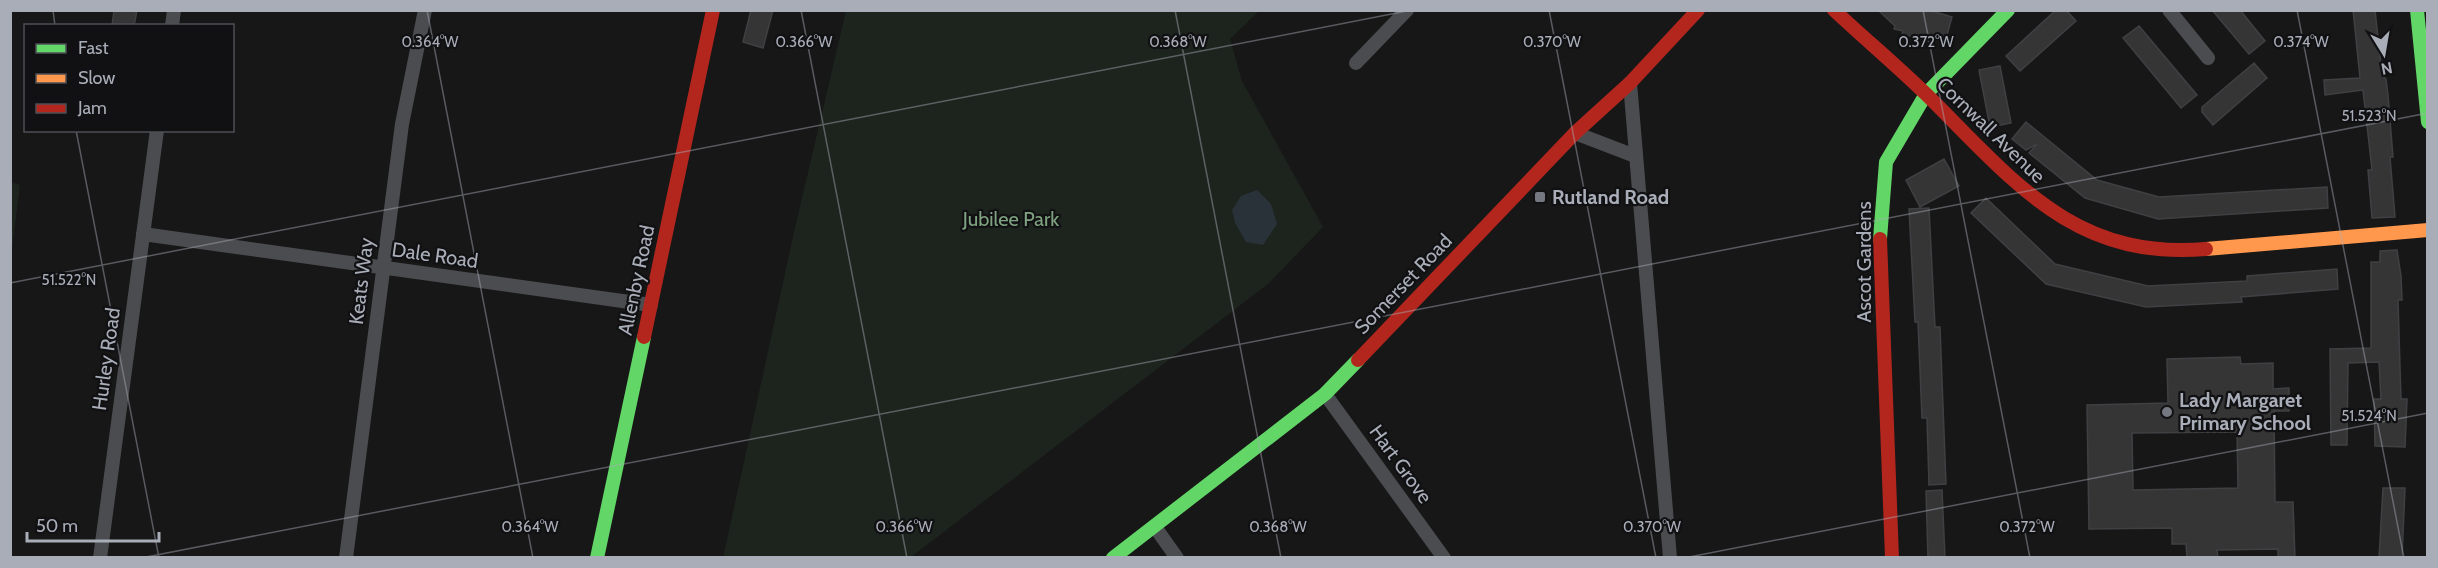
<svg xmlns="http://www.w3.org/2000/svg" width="2438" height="568" font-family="Cabin,sans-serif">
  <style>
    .green { fill: #1d241e }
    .water { fill: #2a3239 }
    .building { fill: #353536; stroke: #3f4043; stroke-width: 1.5; fill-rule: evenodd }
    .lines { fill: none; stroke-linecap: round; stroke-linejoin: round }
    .street { stroke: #4b4c50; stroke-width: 14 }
    .fast { stroke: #63d668; stroke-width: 14 }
    .slow { stroke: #ff974d; stroke-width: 14 }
    .jam { stroke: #b3261e; stroke-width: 14 }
    .ticks { fill: none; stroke: #a8adb8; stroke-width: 1.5; stroke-opacity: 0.45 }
    .poi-dot { fill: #757880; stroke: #111113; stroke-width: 2 }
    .labels { text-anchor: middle; stroke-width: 4.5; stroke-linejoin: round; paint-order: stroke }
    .street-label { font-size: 20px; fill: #a8adb8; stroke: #111113 }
    .poi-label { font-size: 20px; font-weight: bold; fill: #a8adb8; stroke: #111113; text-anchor: start }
    .park-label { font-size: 20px; fill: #7fa381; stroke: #111113 }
    .ticks-label { font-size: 15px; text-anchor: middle; fill: #a8adb8; stroke: #111113; stroke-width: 4.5; stroke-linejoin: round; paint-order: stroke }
  </style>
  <rect width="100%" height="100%" fill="#171717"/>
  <!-- green -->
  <path class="green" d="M846,11H1259L1230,39L1242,81L1323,227L1268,284L911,557L723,558L794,232Z
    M11,182L20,185L11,257L10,182Z"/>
  <!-- water -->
  <path class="water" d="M1257,190L1271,204L1277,224L1263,245L1246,242L1235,223L1232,210L1241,196Z"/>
  <!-- building -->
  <path class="building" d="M114,10H137L134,26H112Z
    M751,10H773L763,48L743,42Z
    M1878,10H1929L1952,17L1945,42L1934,39L1933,42L1902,34L1903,31L1894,29L1895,26Z
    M2056,10H2066L2076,21L2020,71L2006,56Z
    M2212,10H2240L2265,41L2249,54Z
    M2353,10H2375L2382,75L2386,79L2388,95L2393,157H2390L2395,217L2372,218L2368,170H2372L2363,90L2325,95L2324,80L2360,78Z
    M2139,26L2197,95L2181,108L2123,38Z
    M2254,63L2267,78L2213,125L2202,112V107Z
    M2000,66L2011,123L1990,127L1979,70Z
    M2026,122L2097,180L2159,197L2327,187L2328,208L2158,219L2085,198L2029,153L2037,144L2026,150L2012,139Z
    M1944,159L1959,186L1920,207L1906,180Z
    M1986,198L2055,264L2148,286L2247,281V276L2337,269L2338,289L2241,297L2242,302L2146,307L2046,284L1971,213Z
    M1929,208L1935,327H1940L1946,484L1929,485L1927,418H1922L1918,322H1915L1909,209Z
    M2397,250L2401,276L2402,300H2398L2401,399H2407L2405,447L2375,446L2374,399H2381L2379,362L2348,363L2347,445H2331L2330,349L2371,348V262H2380V251Z
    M2240,357L2241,364L2273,363V389L2289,388V411H2274L2275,502H2293L2295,558H2278V549L2217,550L2218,558H2187L2186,544H2172V528L2089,529L2087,405L2168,403L2167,359ZM2237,432L2238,488L2133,490L2132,433Z
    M2383,488H2405L2402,558H2379Z
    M1942,490L1945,558H1928L1926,491Z"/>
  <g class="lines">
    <!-- street -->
    <path class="street" d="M2169,10L2208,58
      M172,26L174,10
      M1356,63L1407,10
      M1630,83L1670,558
      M1575,133L1635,156
      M143,234L651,305
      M1325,394L1444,558
      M1155,527L1177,558
      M100,558L157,130
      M346,558L402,124L425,10"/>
    <!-- fast -->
    <path class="fast" d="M2417,10L2428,122
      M1880,239L1886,162L1926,94L2008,10
      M597,558L644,337
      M1113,558L1325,394L1358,360"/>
    <!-- slow -->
    <path class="slow" d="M2206,249L2428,230"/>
    <!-- jam -->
    <path class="jam" d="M1834,10C1867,41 1902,70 1934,102C2017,185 2077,260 2206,249
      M1880,239L1892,558
      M644,337L713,10
      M1358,360L1575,133L1630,83L1698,10"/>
  </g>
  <!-- ticks -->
  <path class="ticks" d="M53,10L55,26M427,10L533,558M801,10L907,558M1175,10L1281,558M1549,10L1656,558M1923,10L2030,558M2297,10L2404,558M76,130L159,558M10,283L1412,10M141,558L2428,113M1684,558L2428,413"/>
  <!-- markers -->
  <g class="poi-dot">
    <rect x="1534" y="191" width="12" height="12" rx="3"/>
    <circle cx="2167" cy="412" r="6"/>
  </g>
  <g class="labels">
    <!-- street labels -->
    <g class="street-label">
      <text transform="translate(1991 130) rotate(44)" y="7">Cornwall Avenue</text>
      <text transform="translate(435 255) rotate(8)" y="7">Dale Road</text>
      <text transform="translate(1864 262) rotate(-90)" y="7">Ascot Gardens</text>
      <text transform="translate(636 280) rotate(-78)" y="7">Allenby Road</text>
      <text transform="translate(361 281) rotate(-83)" y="7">Keats Way</text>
      <text transform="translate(1403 284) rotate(-46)" y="7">Somerset Road</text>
      <text transform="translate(106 359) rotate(-82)" y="7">Hurley Road</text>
      <text transform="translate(1401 464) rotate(54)" y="7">Hart Grove</text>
    </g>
    <!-- poi labels -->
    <g class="poi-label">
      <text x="1552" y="204">Rutland Road</text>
      <text x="2179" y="407">Lady Margaret<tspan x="2179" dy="23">Primary School</tspan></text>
    </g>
    <!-- park labels -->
    <g class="park-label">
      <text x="1011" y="226">Jubilee Park</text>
    </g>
  </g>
  <g class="ticks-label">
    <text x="430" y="47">0.364°W</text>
    <text x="804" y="47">0.366°W</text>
    <text x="1178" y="47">0.368°W</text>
    <text x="1552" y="47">0.370°W</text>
    <text x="2301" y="47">0.374°W</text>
    <text x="1926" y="47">0.372°W</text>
    <text x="2369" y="121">51.523°N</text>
    <text x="69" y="285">51.522°N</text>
    <text x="2369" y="421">51.524°N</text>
    <text x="530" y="532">0.364°W</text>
    <text x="904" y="532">0.366°W</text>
    <text x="1278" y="532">0.368°W</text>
    <text x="1652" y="532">0.370°W</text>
    <text x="2027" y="532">0.372°W</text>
  </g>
  <!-- border -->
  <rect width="2438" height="568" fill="none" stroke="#a8adb8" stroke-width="24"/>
  <!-- legend -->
  <rect x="24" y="24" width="210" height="108" fill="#111113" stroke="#4d4f55" stroke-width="1.5"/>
  <rect x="36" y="44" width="30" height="9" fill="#63d668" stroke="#4d4f55" stroke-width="1.5"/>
  <text x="78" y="54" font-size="18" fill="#a8adb8">Fast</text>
  <rect x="36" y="74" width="30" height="9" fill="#ff974d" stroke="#4d4f55" stroke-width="1.5"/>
  <text x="78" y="84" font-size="18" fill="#a8adb8">Slow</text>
  <rect x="36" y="104" width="30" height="9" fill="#b3261e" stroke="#4d4f55" stroke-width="1.5"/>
  <text x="78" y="114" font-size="18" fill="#a8adb8">Jam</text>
  <!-- north arrow -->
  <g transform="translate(2384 54) rotate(169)" stroke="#111113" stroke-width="4.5" paint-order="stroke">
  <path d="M0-4.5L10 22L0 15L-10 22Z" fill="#a8adb8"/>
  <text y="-9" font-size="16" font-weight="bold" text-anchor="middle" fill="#a8adb8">N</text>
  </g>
  <!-- scale -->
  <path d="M27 532v9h132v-9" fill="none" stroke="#a8adb8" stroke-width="3"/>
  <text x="36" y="532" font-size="18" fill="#a8adb8" stroke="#111113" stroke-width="4.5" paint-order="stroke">50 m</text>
</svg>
